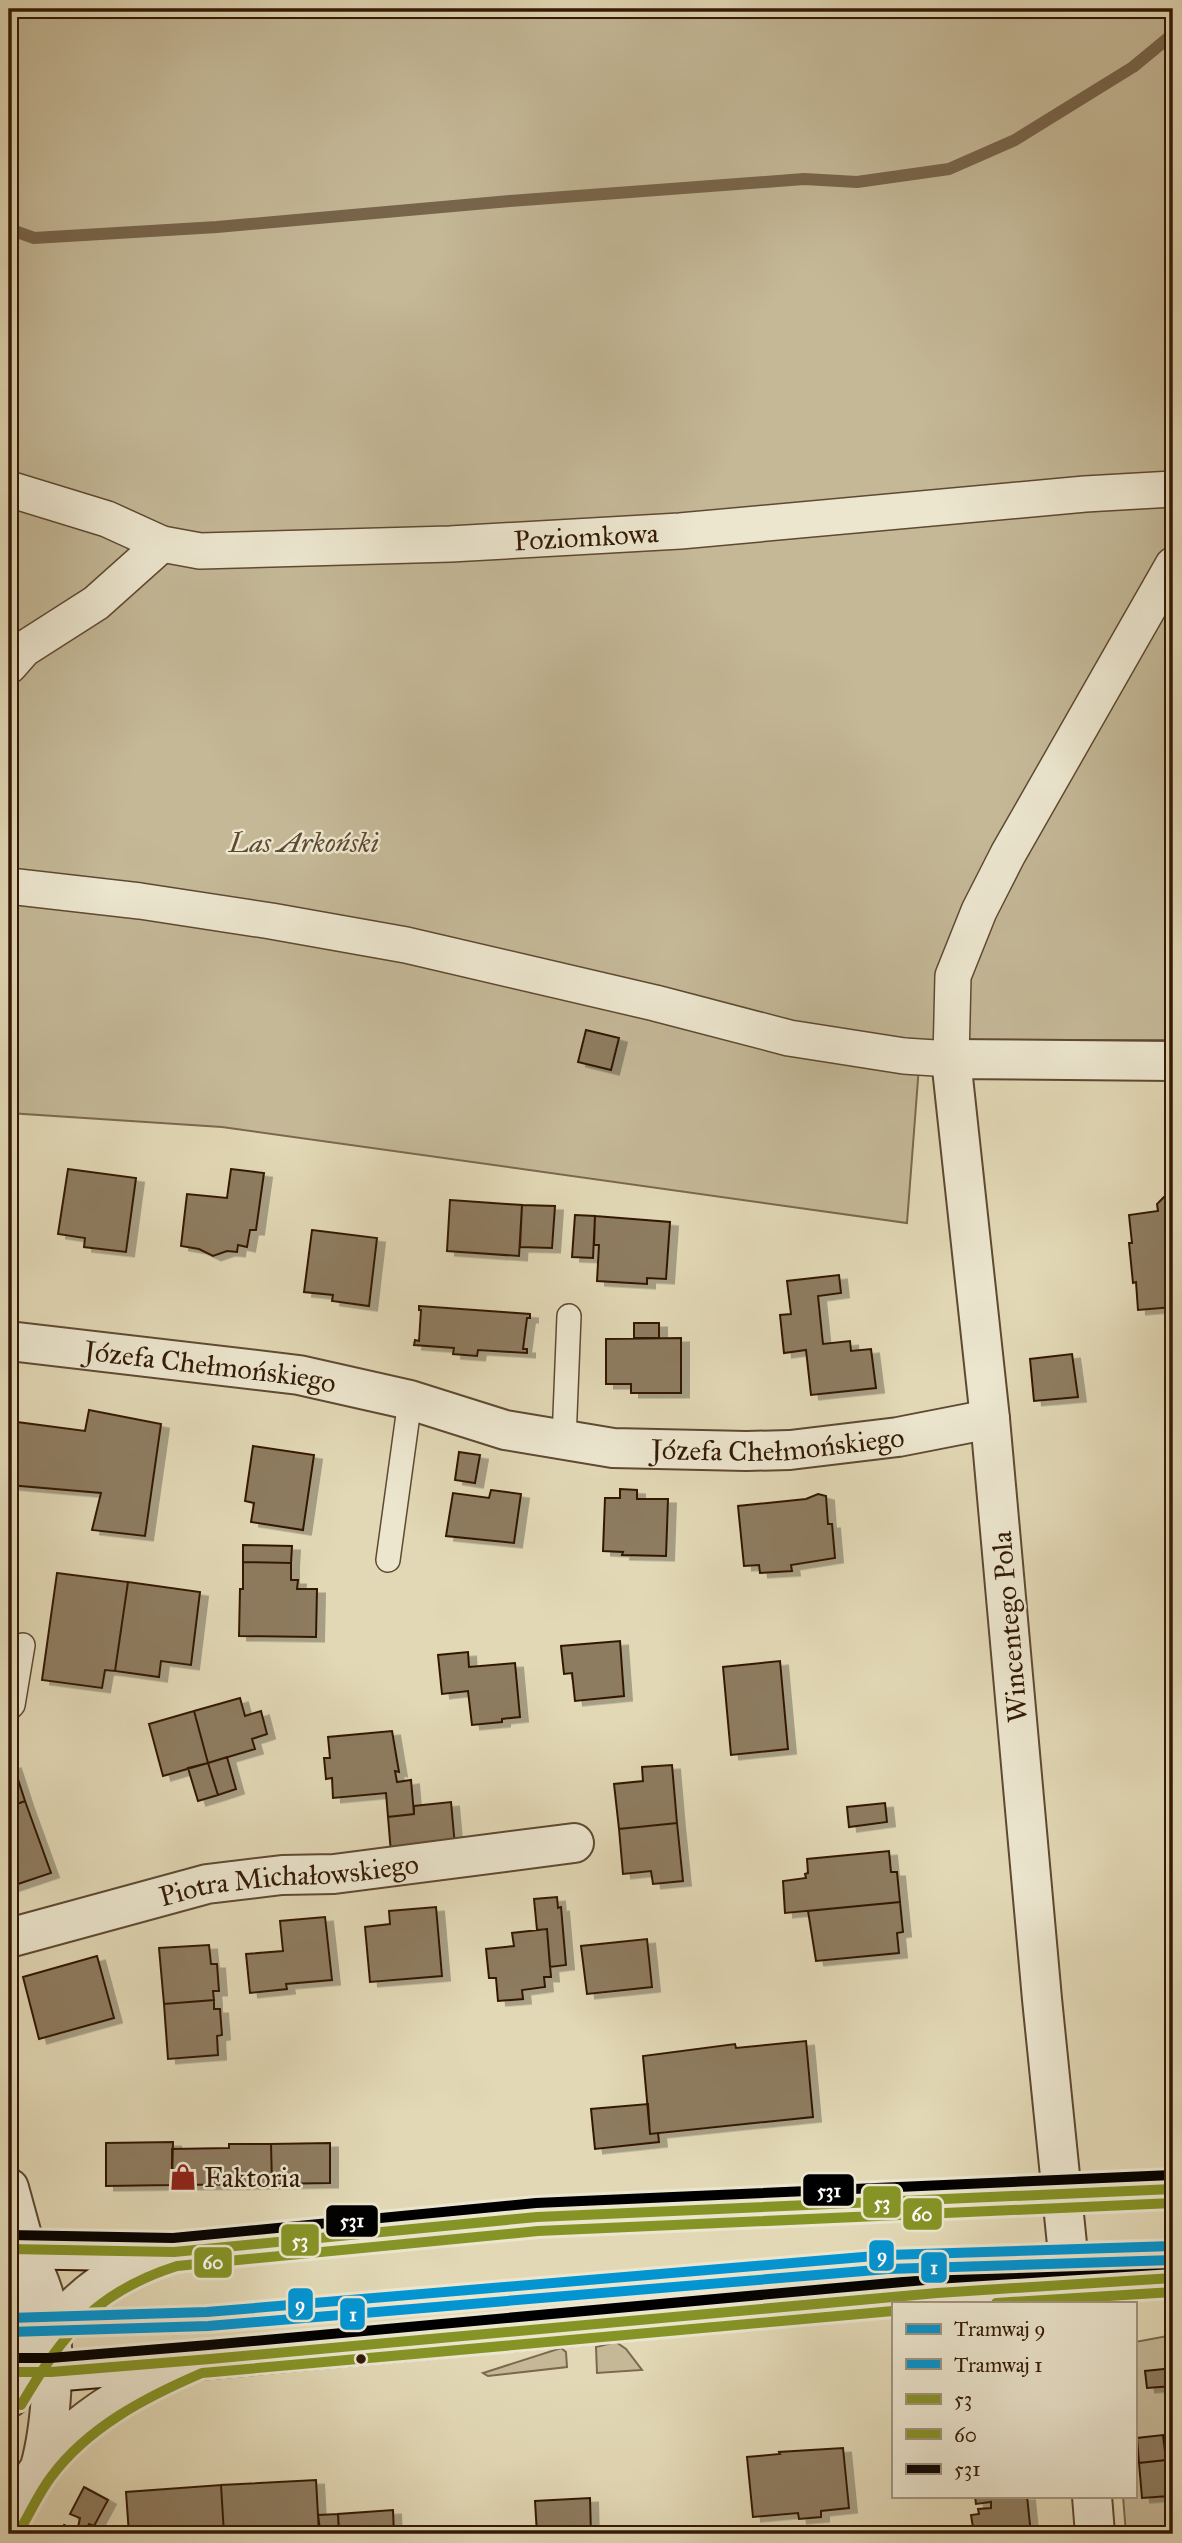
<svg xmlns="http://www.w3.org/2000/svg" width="1182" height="2543" font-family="'IM FELL Great Primer',serif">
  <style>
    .green { fill: #c4b897; stroke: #7c684e; stroke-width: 2 }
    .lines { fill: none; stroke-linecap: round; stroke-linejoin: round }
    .stream { stroke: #78654b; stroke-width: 12 }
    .building { fill: #8e7c61; stroke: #331905; stroke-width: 2; filter: url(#shadow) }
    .service-casing { stroke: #5f4931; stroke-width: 26 }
    .pedestrian-casing { stroke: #5f4931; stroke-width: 38 }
    .minor-casing { stroke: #5f4931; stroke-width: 42 }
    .tertiary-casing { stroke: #5f4931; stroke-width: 42 }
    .secondary-casing { stroke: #331905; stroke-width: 42 }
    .service { stroke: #ece6cf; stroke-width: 23 }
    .pedestrian { stroke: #ece6cf; stroke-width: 35 }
    .minor { stroke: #ece6cf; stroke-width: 38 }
    .tertiary { stroke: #ece6cf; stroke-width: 38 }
    .secondary { stroke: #ece6cf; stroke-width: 38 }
    .bus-1-casing { stroke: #ece6cf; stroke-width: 16 }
    .bus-2-casing { stroke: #ece6cf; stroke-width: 16 }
    .bus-3-casing { stroke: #ece6cf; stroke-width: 16 }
    .bus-1 { stroke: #869426; stroke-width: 10 }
    .bus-2 { stroke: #869426; stroke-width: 10 }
    .bus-3 { stroke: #000; stroke-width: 10 }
    .tram-1-casing { stroke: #ece6cf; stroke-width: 16 }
    .tram-2-casing { stroke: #ece6cf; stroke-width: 16 }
    .tram-1 { stroke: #0395d2; stroke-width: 10 }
    .tram-2 { stroke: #0395d2; stroke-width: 10 }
    .bus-dot { fill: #331905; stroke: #ece6cf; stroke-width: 2.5 }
    .labels { text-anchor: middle; stroke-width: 5; stroke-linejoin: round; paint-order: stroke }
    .street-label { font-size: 28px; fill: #331905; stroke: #ece6cf }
    .park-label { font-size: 28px; font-style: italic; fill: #5e4931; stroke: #ece6cf }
    .poi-label { font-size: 28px; fill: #331905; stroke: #ece6cf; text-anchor: start }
    .line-badge { stroke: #ece6cf; stroke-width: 2.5 }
    .badge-label { font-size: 19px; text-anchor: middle; font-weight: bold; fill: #fff }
  </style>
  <defs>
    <filter id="shadow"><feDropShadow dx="8" dy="4.5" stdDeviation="0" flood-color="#0004"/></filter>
  </defs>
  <rect width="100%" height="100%" fill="#e2d8b5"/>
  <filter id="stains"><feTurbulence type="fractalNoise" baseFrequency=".00286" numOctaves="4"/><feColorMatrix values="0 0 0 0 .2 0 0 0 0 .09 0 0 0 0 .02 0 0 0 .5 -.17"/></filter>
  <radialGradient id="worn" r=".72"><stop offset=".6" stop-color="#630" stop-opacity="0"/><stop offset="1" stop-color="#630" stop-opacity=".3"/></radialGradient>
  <!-- green -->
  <path class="green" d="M9,9H1173V1040H921L907,1223L222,1127L9,1113Z
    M1173,2335V2534H1126L1123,2496H1135V2342Z
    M616,2342L626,2349L642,2370L597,2373L596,2347Z
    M561,2348L566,2352L567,2367L488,2376L483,2373Z"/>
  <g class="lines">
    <!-- stream -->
    <path class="stream" d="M9,229L34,238L217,227L510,201L804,179L857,182L949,169L1015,140L1133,67L1173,34"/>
  </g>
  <!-- building -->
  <path class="building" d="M586,1030L619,1038L611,1070L578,1062Z
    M68,1169L136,1178L126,1252L84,1247L85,1238L58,1234Z
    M231,1169L264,1173L256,1230H250L247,1247L238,1245L237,1252L227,1251L213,1256L199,1249L181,1246L187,1194L227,1198Z
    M1173,1195V1307L1138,1310L1136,1282L1133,1283L1129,1243H1132L1129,1215L1158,1211L1157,1204L1164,1197Z
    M450,1200L522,1205L519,1256L447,1251Z
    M522,1205L555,1206L552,1248L520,1247Z
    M575,1215L595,1216L593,1258L572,1257Z
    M595,1216L670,1222L666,1279L647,1278V1284L597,1281L599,1245H594Z
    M312,1230L377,1238L369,1306L332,1301L333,1295L304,1292Z
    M839,1275L841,1293L818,1296L823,1344L850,1341L851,1351L871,1349L876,1388L811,1395L806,1350L784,1353L780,1315L791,1314L787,1281Z
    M419,1306L530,1314V1318H527L523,1349H527V1353L478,1350L477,1356L453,1354L454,1348L414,1345L415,1340L419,1341L421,1310H419Z
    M634,1323H659V1338H634Z
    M681,1338V1393H631V1384H606V1339Z
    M1072,1354L1078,1397L1034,1401L1030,1359Z
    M1173,1407V1489L1166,1439L1165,1408Z
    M89,1410L161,1424L145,1536L92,1530L101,1493L9,1485V1421L85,1431Z
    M253,1446L314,1455L303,1530L251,1522L254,1503L245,1501Z
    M459,1452L480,1455L475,1483L455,1480Z
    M620,1489L637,1490V1499H668L666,1556L622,1555L623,1552L603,1551L605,1498H620Z
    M491,1490L521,1494L514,1543L446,1536L453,1493L489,1498Z
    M818,1494L826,1496L828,1524H832L835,1558L791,1565L792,1571L760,1573L759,1565L744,1566L738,1506L806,1499Z
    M243,1545L292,1546L291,1563L243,1562Z
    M243,1562L291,1563V1580H298L297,1589H317L316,1637L239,1636L240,1589H243Z
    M57,1573L128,1582L115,1671L105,1670L102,1688L42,1680Z
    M128,1582L200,1592L191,1665L161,1661L159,1677L115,1671Z
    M620,1641L624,1696L575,1701L572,1673L564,1674L561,1646Z
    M468,1652L469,1667L515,1663L520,1717L502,1719V1722L472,1725L468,1691L442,1694L438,1655Z
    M780,1661L788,1749L731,1755L723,1667Z
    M240,1698L245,1716L261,1711L267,1734L252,1739L255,1749L208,1763L194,1711Z
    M194,1711L208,1763L163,1776L149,1724Z
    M392,1731L399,1772L395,1771L397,1782L411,1780L414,1814L388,1817L386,1793L333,1798L332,1778L326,1779L324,1758H330L328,1737Z
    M227,1757L236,1789L218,1795L208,1763Z
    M208,1763L218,1795L198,1801L188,1768Z
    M13,1764L25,1801L9,1807V1765Z
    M672,1765L677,1823L619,1829L614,1784L643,1781L642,1767Z
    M25,1801L51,1873L9,1887V1807Z
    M451,1802L455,1846L391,1853L388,1817L414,1814V1806Z
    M885,1803L887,1822L849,1827L847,1807Z
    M677,1823L683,1881L653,1884L651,1871L623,1874L619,1829Z
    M889,1851L891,1872H897L900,1902L785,1913L783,1881L806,1878L805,1874L808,1873L807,1859Z
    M557,1897L558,1908L561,1907L566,1965L550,1967L547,1929L537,1930L534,1899Z
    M900,1902L903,1932L897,1933L899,1953L816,1961L808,1911Z
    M436,1907L442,1976L370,1982L365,1927L390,1924L389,1911Z
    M325,1917L332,1980L286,1984L287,1989L250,1993L246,1954L283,1951L280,1921Z
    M547,1929L551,1977H544L545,1987L522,1990L523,1999L498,2001L496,1978H489L486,1949L514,1946L512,1933Z
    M647,1939L652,1987L587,1994L581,1946Z
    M209,1945L211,1964H217L219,1991H213L214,2000L164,2004L159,1948Z
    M97,1956L114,2018L39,2039L23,1977Z
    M214,2000V2009H220L222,2035L217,2036L218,2055L168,2059L164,2004Z
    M806,2041L813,2117L650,2134L643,2056L735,2044L736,2048Z
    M648,2104L650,2134L658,2133L659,2142L595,2149L591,2109Z
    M173,2142L172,2185L106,2186V2143Z
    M330,2143V2183L272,2184L271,2144Z
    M229,2144H271L272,2184L172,2185V2149L229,2148Z
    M1173,2368V2386L1147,2388L1145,2371Z
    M1163,2435L1166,2460L1139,2463L1137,2438Z
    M843,2448L849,2508L821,2511V2517L799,2519L798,2513L753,2517L747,2457L780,2454L779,2452Z
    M1166,2460L1169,2496L1142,2498L1139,2463Z
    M316,2480L319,2533L224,2534L221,2485Z
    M221,2485L224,2534H129L126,2492Z
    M84,2487L108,2500L94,2526L89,2524L85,2531L78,2527L80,2518L70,2514Z
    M975,2496H1027L1031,2534H974L971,2515L979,2514L978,2509L991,2508V2502L976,2504Z
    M590,2498L591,2534H537L535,2501Z
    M393,2510L394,2534H339L338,2514Z
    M338,2514L339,2530H320L318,2515Z
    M64,2525L76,2531L78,2527L85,2531L83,2534H59Z"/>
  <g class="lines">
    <defs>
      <path id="service" d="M564,1440L569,1316
        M388,1560L410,1400
        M9,1709L13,1705L23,1645"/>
      <g id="pedestrian">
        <path id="s1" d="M9,489L107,519L162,544L200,551L450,544L680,531L1085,494L1173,489"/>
        <path d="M9,666L24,649L96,603L162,544"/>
        <path d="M9,886L140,901L271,921L406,945L655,1003L789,1038L904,1056L951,1059L953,976L979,911L1008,854L1173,565"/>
      </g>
      <g id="minor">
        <path id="s2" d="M9,1341L299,1375L410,1400L505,1430L613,1448L746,1451L790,1450L898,1437L990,1419"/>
        <path id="s3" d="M9,1938L207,1884L282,1875L334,1874L574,1843"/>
        <path d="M9,2188L26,2250"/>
        <path d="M1073,2303L1042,1999L990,1419L951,1059L1173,1061"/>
        <path d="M1092,2496L1095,2534"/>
      </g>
      <path id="tertiary" d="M26,2250C35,2271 45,2293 49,2316C56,2356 51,2428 40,2467
        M9,2372L21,2307L26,2259
        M9,2398C49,2328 89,2273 172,2253
        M9,2522C19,2503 29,2482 42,2465C80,2416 137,2386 193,2362"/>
      <path id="secondary" d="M9,2249L174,2252L537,2217L1173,2189
        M9,2372H51L210,2359L937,2293L1173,2278"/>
    </defs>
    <!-- service casing -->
    <use href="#service" class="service-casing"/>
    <!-- pedestrian casing -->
    <use href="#pedestrian" class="pedestrian-casing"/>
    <!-- minor casing -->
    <use href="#minor" class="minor-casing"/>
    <!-- tertiary casing -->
    <use href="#tertiary" class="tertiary-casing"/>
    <!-- secondary casing -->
    <use href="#secondary" class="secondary-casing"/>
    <!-- service -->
    <use href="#service" class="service"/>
    <!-- pedestrian -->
    <use href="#pedestrian" class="pedestrian"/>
    <!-- minor -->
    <use href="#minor" class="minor"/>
    <!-- tertiary -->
    <use href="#tertiary" class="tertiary"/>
    <!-- secondary -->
    <use href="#secondary" class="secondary"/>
    <defs>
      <path id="bus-1" d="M9,2249L174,2252L537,2217L1173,2189
        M9,2372H51L210,2359L937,2293L1173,2278"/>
      <path id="bus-2" d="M996,2303L1173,2292
        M21,2405C63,2334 95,2292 177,2266L538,2231L1173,2203
        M21,2528C31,2511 39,2493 51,2477C88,2427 146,2397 202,2373L893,2311"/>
      <path id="bus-3" d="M9,2235L173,2238L536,2203L1172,2175
        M9,2358H50L209,2345L936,2279L1172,2264"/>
    </defs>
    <!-- bus-1 casing -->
    <use href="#bus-1" class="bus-1-casing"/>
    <!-- bus-2 casing -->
    <use href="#bus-2" class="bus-2-casing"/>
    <!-- bus-3 casing -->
    <use href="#bus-3" class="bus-3-casing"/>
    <!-- bus-1 -->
    <use href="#bus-1" class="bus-1"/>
    <!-- bus-2 -->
    <use href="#bus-2" class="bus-2"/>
    <!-- bus-3 -->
    <use href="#bus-3" class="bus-3"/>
    <defs>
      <path id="tram-1" d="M9,2318L207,2312L887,2255L1173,2246"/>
      <path id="tram-2" d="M9,2332L208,2326L888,2269L1173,2260"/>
    </defs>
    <!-- tram-1 casing -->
    <use href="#tram-1" class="tram-1-casing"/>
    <!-- tram-2 casing -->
    <use href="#tram-2" class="tram-2-casing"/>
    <!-- tram-1 -->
    <use href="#tram-1" class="tram-1"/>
    <!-- tram-2 -->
    <use href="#tram-2" class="tram-2"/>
  </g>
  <!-- icons -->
  <defs>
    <symbol id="shop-bare" viewBox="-9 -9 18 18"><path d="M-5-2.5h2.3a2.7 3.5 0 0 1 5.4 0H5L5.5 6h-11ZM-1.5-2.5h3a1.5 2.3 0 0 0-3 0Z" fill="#8f2418" stroke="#ece6cf" stroke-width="2.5" paint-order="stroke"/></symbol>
  </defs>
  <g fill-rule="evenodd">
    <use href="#shop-bare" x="164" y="2158" width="38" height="38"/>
  </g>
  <!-- markers -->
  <circle class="bus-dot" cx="361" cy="2359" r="6"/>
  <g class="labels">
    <!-- street labels -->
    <g class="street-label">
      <text dy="10" stroke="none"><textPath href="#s1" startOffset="588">Poziomkowa</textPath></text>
      <text dy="10" stroke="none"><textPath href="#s2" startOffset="203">Józefa Chełmońskiego</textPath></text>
      <text dy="10" stroke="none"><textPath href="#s2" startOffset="780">Józefa Chełmońskiego</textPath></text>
      <text transform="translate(1009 1627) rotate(-95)" y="10">Wincentego Pola</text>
      <text dy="10" stroke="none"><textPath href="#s3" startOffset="287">Piotra Michałowskiego</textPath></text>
    </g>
    <!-- park labels -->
    <g class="park-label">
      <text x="304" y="852">Las Arkoński</text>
    </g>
    <!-- poi labels -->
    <g class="poi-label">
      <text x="204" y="2187">Faktoria</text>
    </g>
  </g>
  <g class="line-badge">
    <rect x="802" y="2173" width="53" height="34" rx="7" fill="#000"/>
    <rect x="862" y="2185" width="40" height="34" rx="7" fill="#869426"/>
    <rect x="902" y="2197" width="41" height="34" rx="7" fill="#869426"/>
    <rect x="325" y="2204" width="54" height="34" rx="7" fill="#000"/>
    <rect x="280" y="2223" width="40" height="34" rx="7" fill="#869426"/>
    <rect x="868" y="2239" width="27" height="33" rx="7" fill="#0395d2"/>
    <rect x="193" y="2246" width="40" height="33" rx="7" fill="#869426"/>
    <rect x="920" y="2251" width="28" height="33" rx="7" fill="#0395d2"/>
    <rect x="287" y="2287" width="27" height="34" rx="7" fill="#0395d2"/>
    <rect x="339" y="2297" width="27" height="34" rx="7" fill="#0395d2"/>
  </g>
  <g class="badge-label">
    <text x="829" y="2197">531</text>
    <text x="882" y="2209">53</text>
    <text x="922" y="2221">60</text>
    <text x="352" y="2227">531</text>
    <text x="300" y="2247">53</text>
    <text x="882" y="2262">9</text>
    <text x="213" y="2269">60</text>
    <text x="934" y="2274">1</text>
    <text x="300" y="2311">9</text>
    <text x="353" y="2321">1</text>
  </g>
  <!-- margin -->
  <rect width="1182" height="2543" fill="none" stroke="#e2d8b5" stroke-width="35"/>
  <rect x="10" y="10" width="1161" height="2522" fill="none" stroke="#331905" stroke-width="3.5"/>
  <rect x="18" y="18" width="1147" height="2508" fill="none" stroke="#331905" stroke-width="2"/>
  <!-- legend -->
  <rect x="892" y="2302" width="245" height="196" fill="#ece6cf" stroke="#a2947e" stroke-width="2"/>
  <rect x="906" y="2324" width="35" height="10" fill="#0395d2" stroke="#a2947e" stroke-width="2"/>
  <text x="954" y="2336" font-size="21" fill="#331905">Tramwaj 9</text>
  <rect x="906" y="2359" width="35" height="10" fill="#0395d2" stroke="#a2947e" stroke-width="2"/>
  <text x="954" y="2372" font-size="21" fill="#331905">Tramwaj 1</text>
  <rect x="906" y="2394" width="35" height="10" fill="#869426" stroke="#a2947e" stroke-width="2"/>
  <text x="954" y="2406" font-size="21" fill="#331905">53</text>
  <rect x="906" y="2429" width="35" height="10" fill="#869426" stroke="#a2947e" stroke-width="2"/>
  <text x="954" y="2442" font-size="21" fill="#331905">60</text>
  <rect x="906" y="2464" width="35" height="10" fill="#000000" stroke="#a2947e" stroke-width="2"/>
  <text x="954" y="2476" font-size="21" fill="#331905">531</text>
  <rect width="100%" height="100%" filter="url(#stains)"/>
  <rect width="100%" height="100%" fill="url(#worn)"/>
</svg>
